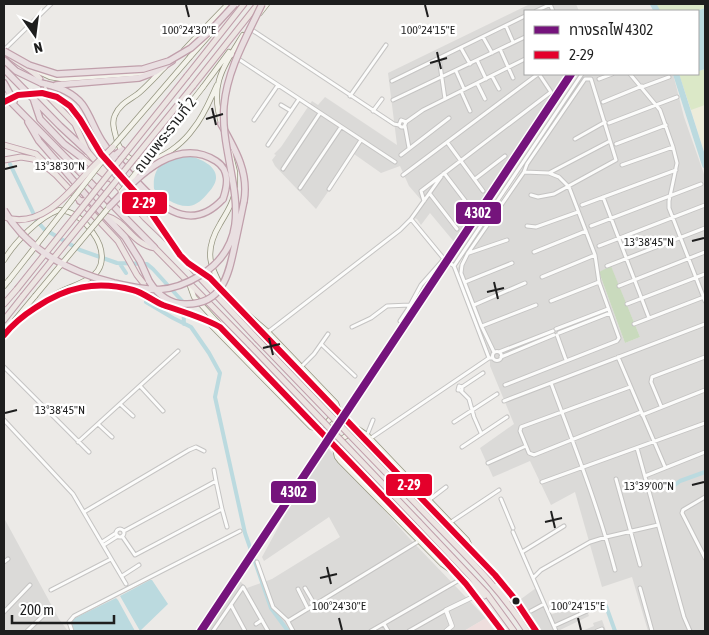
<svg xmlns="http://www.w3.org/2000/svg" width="709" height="635" font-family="'Asap Condensed','Noto Sans Thai',sans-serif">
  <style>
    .residential { fill: #dbdad8; fill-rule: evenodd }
    .commercial { fill: #eededd }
    .farmland { fill: #edecda }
    .grass { fill: #dbe8c7 }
    .forest { fill: #c9dabd }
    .water { fill: #bbdadf }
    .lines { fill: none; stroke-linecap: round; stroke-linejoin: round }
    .canal { stroke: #bbdadf; stroke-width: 4 }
    .river { stroke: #bbdadf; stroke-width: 6 }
    .minor-casing { stroke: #c5c4c3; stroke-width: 5 }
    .tertiary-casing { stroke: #c5c4c3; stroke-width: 5.5 }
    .secondary-casing { stroke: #959580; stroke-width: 6 }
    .trunk-casing { stroke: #c09fab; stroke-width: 7 }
    .motorway-casing { stroke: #c09fab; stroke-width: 8 }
    .minor { stroke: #fcfcfb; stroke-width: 3 }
    .tertiary { stroke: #fcfcfb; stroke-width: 4 }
    .secondary { stroke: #f3f2ea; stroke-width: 4.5 }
    .trunk { stroke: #ece5e2; stroke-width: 5 }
    .motorway { stroke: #e9dfe1; stroke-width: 5.5 }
    .secondary-bridge-casing { stroke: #959580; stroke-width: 6; stroke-linecap: butt }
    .trunk-bridge-casing { stroke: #c09fab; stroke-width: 7; stroke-linecap: butt }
    .motorway-bridge-casing { stroke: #c09fab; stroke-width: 8; stroke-linecap: butt }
    .secondary-bridge { stroke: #f3f2ea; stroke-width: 4.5 }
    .trunk-bridge { stroke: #ece5e2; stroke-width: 5 }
    .motorway-bridge { stroke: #e9dfe1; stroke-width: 5.5 }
    .bus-1-casing { stroke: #fff; stroke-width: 10 }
    .bus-1 { stroke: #e4002b; stroke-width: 6 }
    .rail-1-casing { stroke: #fff; stroke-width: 11 }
    .rail-1 { stroke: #75147c; stroke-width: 8 }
    .ticks { fill: none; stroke: #1e1e1e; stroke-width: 2 }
    .bus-dot { fill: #1e1e1e; stroke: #fff; stroke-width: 2 }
    .labels { text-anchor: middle; stroke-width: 5; stroke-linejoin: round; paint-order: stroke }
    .street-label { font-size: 15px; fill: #1e1e1e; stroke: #fff }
    .ticks-label { font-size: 12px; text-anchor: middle; fill: #1e1e1e; stroke: #fff; stroke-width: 5; stroke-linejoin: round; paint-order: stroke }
    .line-badge { stroke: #fff; stroke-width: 2 }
    .badge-label { font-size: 14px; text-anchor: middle; font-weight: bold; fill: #fff }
  </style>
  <rect width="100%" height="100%" fill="#eceae7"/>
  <!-- residential -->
  <path class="residential" d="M530,4H576L579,11H525V74H566L455,243L430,213L421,225L417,219L410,217L422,201L409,186L400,166L381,173L354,154L316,209L275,166L272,160L276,155L274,154L281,147L312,101L318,105L325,97L397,145L388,73Z
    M584,74H673L684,117L705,177V631H648L632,577L602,587L575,492L551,505L530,461L493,477L480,448L514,424L490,366V353L457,269ZM611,267L640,337L625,343L599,272Z
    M326,446L410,539L486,618L464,631H204L238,579L247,588L272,579L340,537L329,517L264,561L262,557L298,491Z
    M4,518L59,619L68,631H4Z
    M536,588L547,616L584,603L589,616L558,631H542L521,599Z
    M602,620L606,631H582L594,626L593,623Z"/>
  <!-- commercial -->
  <path class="commercial" d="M486,618L494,631H464Z"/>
  <!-- farmland -->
  <path class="farmland" d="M705,105V154L691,110Z"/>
  <!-- grass -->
  <path class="grass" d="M656,4H705V8L696,11H659Z
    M698,67L699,71L705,69V105L691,110L679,74H698Z"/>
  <!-- forest -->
  <path class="forest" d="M611,266L640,337L625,343L599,272Z"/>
  <!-- water -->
  <path class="water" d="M705,8V69L699,71L698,11H696Z
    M186,155C207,160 228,172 208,193C203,199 197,205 189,206C176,207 163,197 154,189C152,166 165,158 186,155Z
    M150,580H152L168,604L140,631L120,596Z
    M116,598L118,600L135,631H74L72,623L73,619Z"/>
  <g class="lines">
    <!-- canal -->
    <path class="canal" d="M10,164L37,221L44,229L80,250L117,263L147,264L153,269L183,302L184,324
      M120,264L126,273
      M146,302L173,318L191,327L209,353L220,373L215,397L245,533L271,608L288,631
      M671,488L680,481L705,472
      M606,606L615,631"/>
    <!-- river -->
    <path class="river" d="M653,4L657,11
      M676,74L705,165"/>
    <defs>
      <path id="minor" d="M550,4L553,11
        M536,11L551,4
        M506,26L513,42
        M249,28L394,124L399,125
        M483,37L492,53
        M461,48L470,64
        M5,49L51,4
        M500,49L513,78
        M231,54L395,162
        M439,58L445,99
        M477,60L486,79
        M456,71L464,89
        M630,74L660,110L673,147L677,163L669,201V208L705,301
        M492,76L499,89
        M599,79L612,74
        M392,81L525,16
        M477,83L485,99
        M642,87L669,77
        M461,91L470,111
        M350,96L386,45
        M393,100L525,37
        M603,102L642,86
        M281,105L291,111
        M373,111L382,99
        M254,120L278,85
        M406,122L401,120L399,125L401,127H404L406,122L423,110L525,59
        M609,123L677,97
        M405,126L409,148
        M575,139L605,122
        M447,142L483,191
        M616,144L666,125
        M268,145L299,99
        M401,155L449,118
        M622,165L673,147
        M283,169L320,113
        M444,173L473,211
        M549,173L610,141
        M403,175L538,74
        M475,179L505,156
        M300,188L341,127
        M329,189L361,140
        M430,194L457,229
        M603,197L649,318
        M424,201L421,191L551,92L539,74
        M582,205L676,170
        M411,219L441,177
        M527,226L536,227L578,212
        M591,226L701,184
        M599,246L705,205
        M534,252L586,231
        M469,253L507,240
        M607,266L705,228
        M542,277L595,255
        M465,282L512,263
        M619,286L705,252
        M551,301L599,282
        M627,304L705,274
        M474,305L525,283
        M400,321L408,309L421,285L444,259
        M634,324L704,297
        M482,326L536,305
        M352,327L371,318L387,306L410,305
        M556,329L608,309
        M268,332L400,230L411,219L444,259L454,266
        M559,333L610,313
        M557,335L566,360
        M321,344L355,376
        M492.5 356a4.5 4.5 0 1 1 9 0a4.5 4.5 0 1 1-9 0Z
        M494,352L481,325L461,273L462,265L468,253L524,172L527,164L585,79H591L616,160L554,194L538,197L531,195
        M499,352L553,331
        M501,357L554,335
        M618,357L665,467
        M489,358L454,266L582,74
        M4,367L89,452
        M301,367L314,354L328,334
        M551,383C574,445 598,506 615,570
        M505,385L617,341L619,338L599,282L595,255L569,187L559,177L549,173L524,172
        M140,386L163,411
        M459,386L462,387V390H458Z
        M462,387L483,373
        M630,387L521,427L520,431L529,453L534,455L641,412
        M461,391L469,399L474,417L481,433
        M504,401L705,324
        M120,404L133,416
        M661,406L651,382L652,377L705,357
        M642,415L705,390
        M4,420L73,494L126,584
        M454,422L497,394
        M98,424L112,437
        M367,435L373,420
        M371,438L489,358H492
        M78,442L178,351
        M462,447L507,417
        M637,448L684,617L690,631
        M488,463L526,446
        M214,470L216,481
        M645,476L705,452
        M616,479L640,565
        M542,482L705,423
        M705,497L683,510L682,513L705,558
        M501,499L513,528
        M429,500L446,487
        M222,509L227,527
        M84,512L189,450L196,447L204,451
        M451,522L499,490
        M116 533a4 4 0 1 1 8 0a4 4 0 1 1-8 0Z
        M513,532L556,631
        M122,536L135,555L222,509L216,481L124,531
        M102,542L116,533
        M104,545L118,536
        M522,552L564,526
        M4,562L8,559
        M257,562L273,607L287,620L293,631
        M122,576L139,565
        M533,578L541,570L590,542L606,537L658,525
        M305,588L315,605
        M640,588L652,631
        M298,589L308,609
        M51,590L111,559
        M231,605L245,631
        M531,611L544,604
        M4,612L30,585
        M288,621L419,541
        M256,624L262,620
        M384,624L388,631
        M554,626L587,611
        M27,631L48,611
        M72,631L69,622L74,616L240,531
        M213,631L243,587L268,631
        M371,631L461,579
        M409,631L446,610
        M597,631L602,629"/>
      <path id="tertiary" d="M446,631L452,626L446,610L475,596"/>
      <path id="secondary" d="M260,13L267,4
        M196,37L228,4
        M184,50L198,35
        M190,57L212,32
        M165,67C157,75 149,84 140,92C132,99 120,103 115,115C111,123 115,132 117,141C132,182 177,152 193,129C204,116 210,100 217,85
        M33,69L50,77L62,79L142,73L159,67
        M203,87L229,52
        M222,126C209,85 222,69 243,35
        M230,152L235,172V186
        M4,260C15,242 39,217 59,210C73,211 85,221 93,233C104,248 107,269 88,279C78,285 66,288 56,294C39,304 24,316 9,328
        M190,265L206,274L241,309
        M189,283L194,297L244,351
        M4,286L9,280
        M75,287L97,284L117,286
        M129,289C141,292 150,299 161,304C181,312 201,316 220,327
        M225,293C210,267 203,252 220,224C225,215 231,207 234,196
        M204,318L311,427C323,431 331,418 338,409L336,403L268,332L240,308
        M15,320L35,296
        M4,335L10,326
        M426,503L506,587L536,631
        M404,520L446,562
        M458,575L442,564L340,461L337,457L335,448L343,438L358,429L367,435L467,540L472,551
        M458,576L502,631"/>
      <path id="trunk" d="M10,56C19,65 33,69 40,79
        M187,76L244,4
        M193,86L258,4
        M44,88L48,96L75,124L87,151L145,218L172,244L201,279L257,339
        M90,137L102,156L149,207L168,237
        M4,145L36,154L49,167
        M81,157L108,178
        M4,160L21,157L33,159L44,165L56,175L118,241L137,275L159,303
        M106,216C128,222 130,243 155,248
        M154,247L250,345
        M4,304L17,289
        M4,320L23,296
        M420,508C457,547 498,585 527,631
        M419,522L487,594L514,631
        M444,560L484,596
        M497,586L526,614"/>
      <path id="motorway" d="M4,60L16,71L41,83
        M4,69L60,126L87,151
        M4,83L14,101
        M45,84C59,87 73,93 82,104C91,116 95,132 104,144C111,155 121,164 129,173C155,202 188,237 223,199
        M56,85L139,78L155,72L172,61
        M4,95L154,247
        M34,101L40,119L64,144L81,157
        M28,122L39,141L91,201L125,237L140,261L149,281
        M221,124C235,149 249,172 244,201
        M114,156L122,150
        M136,184L149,207
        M80,201H91"/>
    </defs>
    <!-- minor casing -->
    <use href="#minor" class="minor-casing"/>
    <!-- tertiary casing -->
    <use href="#tertiary" class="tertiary-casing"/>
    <!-- secondary casing -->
    <use href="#secondary" class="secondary-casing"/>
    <!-- trunk casing -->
    <use href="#trunk" class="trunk-casing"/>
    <!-- motorway casing -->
    <use href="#motorway" class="motorway-casing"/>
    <!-- minor -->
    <use href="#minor" class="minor"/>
    <!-- tertiary -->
    <use href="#tertiary" class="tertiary"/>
    <!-- secondary -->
    <use href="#secondary" class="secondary"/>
    <!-- trunk -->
    <use href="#trunk" class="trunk"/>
    <!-- motorway -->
    <use href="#motorway" class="motorway"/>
    <defs>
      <path id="secondary-bridge" d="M111,149L190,57
        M121,192L203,87
        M9,280L104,159
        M35,296L110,206
        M264,334L426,503
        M244,351L404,520"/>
      <path id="trunk-bridge" d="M4,102C25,87 53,90 72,107C80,115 85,127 90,137
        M4,217C38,229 65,198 85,175C94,165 104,156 113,147
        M17,289L187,76
        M23,296L193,86
        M257,339L420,508
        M250,345L419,522"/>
      <path id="motorway-bridge" d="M4,51L29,65L57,74L143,69L169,61L191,48L211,30L235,4
        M41,83L45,84
        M109,207C136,179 175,135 216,161C230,170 228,185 223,199
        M4,210C28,251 70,272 114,283C151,291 168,295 201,275C266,234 219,165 224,106C227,70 247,36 262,4
        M149,281C158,295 170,305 187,304C224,304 229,272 235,244C238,230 241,216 244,201"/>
    </defs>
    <!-- secondary-bridge casing -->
    <use href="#secondary-bridge" class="secondary-bridge-casing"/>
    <!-- trunk-bridge casing -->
    <use href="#trunk-bridge" class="trunk-bridge-casing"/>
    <!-- motorway-bridge casing -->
    <use href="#motorway-bridge" class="motorway-bridge-casing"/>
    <!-- secondary-bridge -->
    <use href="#secondary-bridge" class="secondary-bridge"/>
    <!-- trunk-bridge -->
    <use href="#trunk-bridge" class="trunk-bridge"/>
    <!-- motorway-bridge -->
    <use href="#motorway-bridge" class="motorway-bridge"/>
    <defs>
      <path id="bus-1" d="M4,102L18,95L42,93L57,97L70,106L80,119L101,154L143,201L180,255L188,263L210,278L495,575L514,598L536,631
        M4,335C13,324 24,315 35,308C66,287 96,280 133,290C144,293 153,301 163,305C183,312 202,317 220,327L444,560L466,584L502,631"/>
    </defs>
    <!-- bus-1 casing -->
    <use href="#bus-1" class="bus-1-casing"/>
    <!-- bus-1 -->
    <use href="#bus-1" class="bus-1"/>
    <defs>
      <path id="rail-1" d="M201,631L571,74"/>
    </defs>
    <!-- rail-1 casing -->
    <use href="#rail-1" class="rail-1-casing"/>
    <!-- rail-1 -->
    <use href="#rail-1" class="rail-1"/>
  </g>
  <!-- ticks -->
  <path class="ticks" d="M186,5L189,17M425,5L428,17M437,52L441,69M430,63L447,58M212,108L216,125M206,119L223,114M5,169L17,166M692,241L704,238M494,282L498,299M487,292L504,288M269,338L273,355M263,348L280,344M5,413L17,410M692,485L704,482M551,511L555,528M545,522L562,518M327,567L331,584M320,578L337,574M339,618L342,630M578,618L581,630"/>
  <!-- markers -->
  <circle class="bus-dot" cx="516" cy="601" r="4.5"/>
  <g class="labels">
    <!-- street labels -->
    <g class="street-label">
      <text transform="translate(165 135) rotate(-52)" y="5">ถนนพระรามที่ 2</text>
    </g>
  </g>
  <g class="ticks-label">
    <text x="189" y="34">100°24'30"E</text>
    <text x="428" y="34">100°24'15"E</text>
    <text x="60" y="170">13°38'30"N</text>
    <text x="649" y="246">13°38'45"N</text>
    <text x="60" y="414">13°38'45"N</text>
    <text x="649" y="490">13°39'00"N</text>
    <text x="339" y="610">100°24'30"E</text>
    <text x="578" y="610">100°24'15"E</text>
  </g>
  <g class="line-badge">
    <rect x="121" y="191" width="47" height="24" rx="5" fill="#e4002b"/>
    <rect x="455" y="201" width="47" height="24" rx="5" fill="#75147c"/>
    <rect x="385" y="473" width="48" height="24" rx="5" fill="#e4002b"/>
    <rect x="270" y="480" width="47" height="24" rx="5" fill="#75147c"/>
  </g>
  <g class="badge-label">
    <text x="144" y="208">2-29</text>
    <text x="478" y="218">4302</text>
    <text x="409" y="490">2-29</text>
    <text x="294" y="497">4302</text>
  </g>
  <!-- border -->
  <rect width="709" height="635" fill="none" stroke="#1e1e1e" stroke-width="10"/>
  <!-- legend -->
  <rect x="524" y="10" width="175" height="65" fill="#ffffff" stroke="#a5a5a5"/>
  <rect x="534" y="26" width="25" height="8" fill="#75147c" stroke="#a5a5a5"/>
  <text x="569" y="35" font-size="15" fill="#1e1e1e">ทางรถไฟ 4302</text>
  <rect x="534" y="51" width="25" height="8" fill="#e4002b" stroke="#a5a5a5"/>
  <text x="569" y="60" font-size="15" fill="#1e1e1e">2-29</text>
  <!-- north arrow -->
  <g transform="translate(35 35) rotate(166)" stroke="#ffffff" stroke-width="4" paint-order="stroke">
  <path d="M0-4L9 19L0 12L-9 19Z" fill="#1e1e1e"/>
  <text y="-8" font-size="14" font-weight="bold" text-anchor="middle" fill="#1e1e1e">N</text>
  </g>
  <!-- scale -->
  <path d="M12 615v8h102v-8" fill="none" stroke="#1e1e1e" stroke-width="2.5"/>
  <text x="20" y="615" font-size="15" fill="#1e1e1e" stroke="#ffffff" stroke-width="4" paint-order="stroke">200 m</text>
</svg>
